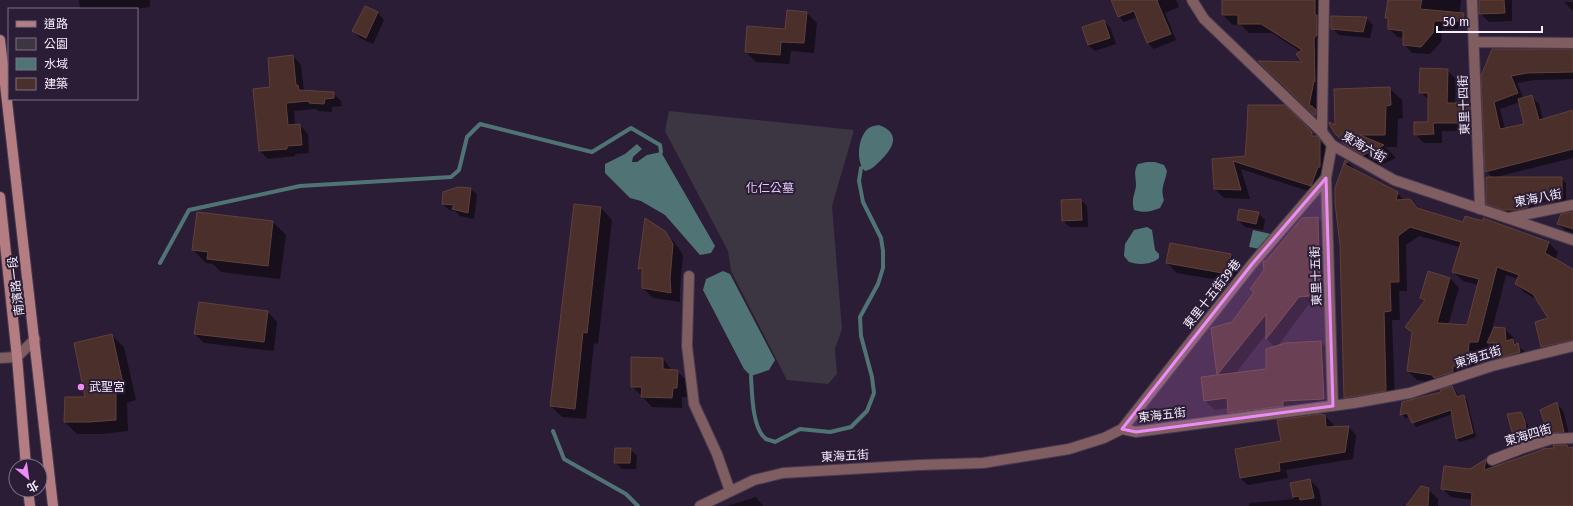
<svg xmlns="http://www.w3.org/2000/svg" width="1573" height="506" font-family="'Fira Sans','Noto Sans TC',sans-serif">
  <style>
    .green { fill: #3c3542 }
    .water { fill: #507475 }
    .shadow { fill: #0007; fill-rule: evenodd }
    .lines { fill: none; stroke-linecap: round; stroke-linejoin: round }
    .stream { stroke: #507475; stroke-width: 4 }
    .building { fill: #4a2f2b; stroke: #62403b }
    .minor-casing { stroke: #483a51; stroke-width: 12 }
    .tertiary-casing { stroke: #483a51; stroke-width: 12 }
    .secondary-casing { stroke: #483a51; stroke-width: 12 }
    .minor { stroke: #7f5d60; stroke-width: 10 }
    .tertiary { stroke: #7f5d60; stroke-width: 10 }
    .secondary { stroke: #b37d82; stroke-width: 10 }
    .marked { fill: #ed8cf9; fill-opacity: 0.2; stroke: #ed8cf9; stroke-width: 3; stroke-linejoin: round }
    .poi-dot { fill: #ed8cf9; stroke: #2b1d35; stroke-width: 1.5 }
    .labels { text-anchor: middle; stroke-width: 4; stroke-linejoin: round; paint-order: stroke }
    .street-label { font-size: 12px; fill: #f7eeff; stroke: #2b1d35 }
    .park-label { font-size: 12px; fill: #e5cafa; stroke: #2b1d35 }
    .poi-label { font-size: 12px; fill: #f7eeff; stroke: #2b1d35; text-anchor: start }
  </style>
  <rect width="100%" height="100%" fill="#2b1d35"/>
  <!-- green -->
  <path class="green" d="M669,111L854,130L832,206L842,329L835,349L837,374L828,384L787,380L731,271L728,251L665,131Z"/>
  <!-- water -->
  <path class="water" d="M879,125C901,133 894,148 880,161C876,165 871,170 865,171C856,163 858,141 865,132C868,127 873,126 879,125Z
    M637,144L642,149L633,157L632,162H637L647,155L661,152L715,246L711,253L700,255L665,215L641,201L630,198L605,173V164L625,154Z
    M1147,162H1155L1164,165L1167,171C1165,183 1160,188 1164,200L1160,208C1150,212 1144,213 1134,210C1131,197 1135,196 1136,185C1136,176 1133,172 1138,164Z
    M1147,227L1152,230L1155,250L1159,254V258C1151,265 1139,265 1129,262L1124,256L1125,244L1134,230Z
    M1253,230L1271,234L1260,249L1249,247Z
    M723,271L730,274L775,360L769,370L751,376L744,369L703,290L706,279Z"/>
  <!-- shadow -->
  <path class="shadow" d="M79,0H150V7L135,9H80Z
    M1118,0H1176L1179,7L1165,13L1176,40L1154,49L1148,43L1137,17L1124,22L1118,16Z
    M1223,0H1324V124L1269,71L1303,63L1301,52L1272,33H1249L1240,24L1233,25L1223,15Z
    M1389,0H1461L1458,29H1442L1441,42L1430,54L1412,53L1404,44V38L1398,37L1389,29V20L1386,18Z
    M1480,0H1512V21L1489,22L1480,13Z
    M1564,2H1573V11Z
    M365,7L378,13L384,20L373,44L360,38L353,31Z
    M807,13L817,23L814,53L791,51L789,64L756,62L746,52L786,30Z
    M1366,18L1373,25L1370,38L1339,35L1332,28Z
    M1104,21L1110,27L1116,44L1095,51L1088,45Z
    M1573,49V79L1535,80L1517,83L1524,99L1532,97L1539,104L1543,120L1573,111V158L1496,177L1561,178L1566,183V202H1534L1533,212L1509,214L1492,209L1487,204L1493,178L1486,171L1482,76ZM1520,102L1525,125L1505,129L1500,109Z
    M293,56L301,65L304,91L333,93L341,101L342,106L332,107V112L318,111L316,109L294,111L295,126L300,125L308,134L309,153L295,154V156L268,159L260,151L271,88Z
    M1447,70L1456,79L1455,104H1469L1478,113V131H1442V143H1424L1415,134L1429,123V100L1420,92Z
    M1389,88L1402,100L1403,118L1398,119L1397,147H1385L1396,158L1376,167L1359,158L1337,135L1336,127Z
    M1284,106L1329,150L1325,182L1320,195L1241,169L1250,199L1224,198L1215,189L1213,160L1245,156Z
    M1346,161L1358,172L1397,193L1404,200H1410L1420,210L1464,223L1484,222V220L1549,243L1558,252L1555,260L1573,270V351L1551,356L1542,347L1549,319L1538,300L1525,293L1516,284L1518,279L1506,275L1491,334L1505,329L1514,338V342L1526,353L1509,366L1500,357L1499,352L1497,351L1489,343L1487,351H1477L1476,375L1441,384L1417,380L1408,371L1413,334L1406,327L1425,301L1421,298L1450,278L1459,288L1448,325L1467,326L1478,285L1463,281L1453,272L1460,247L1419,236L1406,245L1407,291H1399L1400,320H1392L1395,400L1354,406L1345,397L1341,245L1336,188Z
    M471,189L477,195L474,219L460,216L455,211L449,210L443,204Z
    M1081,200L1087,206L1088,227H1070L1063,221Z
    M575,206L601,208L612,220L598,344L594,343L586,419L562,417L551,406Z
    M198,213L273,222L286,235L280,279L221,272L213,264L206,263L193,250Z
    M1258,213L1265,220L1263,230L1245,227L1238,220Z
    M1573,213V233L1565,230L1558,224Z
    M1317,218L1327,227L1329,304L1308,305L1277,347L1321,342L1330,351L1333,408L1239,422L1229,413V408L1215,410L1205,401L1218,376L1212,329L1233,323L1255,292L1267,262ZM1267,333V339L1275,347L1267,370L1235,374Z
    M664,232L675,243L683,255L680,289V302L653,298L643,288V272L639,268Z
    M1231,255L1241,265L1237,283L1177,273L1167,263Z
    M268,312L277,322L274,351L204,343L195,334Z
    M112,335L124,347L136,400L127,403L128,431L102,434H77L65,422L87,398Z
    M663,359L673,371H677L687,381V397H682V408L652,407L632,386Z
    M1452,387L1456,391L1459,398L1464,396L1467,400L1476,437L1460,442L1456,439L1453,414L1416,427L1410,417L1405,418L1402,414Z
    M1557,404L1563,410L1570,438L1556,439L1549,433Z
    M1521,413L1524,416L1528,425V434L1517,437L1514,434Z
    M1325,416L1333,424V428L1349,427L1356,435L1353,459L1286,470L1288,478L1248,485L1240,478L1282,442Z
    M1567,446L1570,448H1573V506H1472V500L1451,497L1442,488L1486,460L1494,468Z
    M630,449L637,456L636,469H622L615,462Z
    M1310,480L1319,489L1322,506H1249V503L1294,499L1291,484Z
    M1428,489L1438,499V506H1407Z
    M756,497L763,506H727Z"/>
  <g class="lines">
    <!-- stream -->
    <path class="stream" d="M160,263L189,210L300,186L451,177L459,170L467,137L480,124L592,152L631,128L660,145L661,152
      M751,376C752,392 752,429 766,439C769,440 773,441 775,442L800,429L830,432L851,427L867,411L874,393L872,377L861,336L860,317L878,284L883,268V251L881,238L863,202L859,181L861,168
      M553,431L564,459L626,494L638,506"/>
  </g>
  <!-- building -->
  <path class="building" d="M1111,0H1158L1157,1L1171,34L1147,43L1134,11L1118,17Z
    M1222,0H1315V15H1317V35L1314,38L1315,82L1314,81L1309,106H1312L1316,110L1315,116L1258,61L1302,62L1296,54L1302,50L1261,24H1238V15H1222Z
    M1388,0H1422L1420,9L1464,13L1463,21H1434L1433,33L1421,47L1403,45V31L1388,29V18H1385Z
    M1479,0H1504L1505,13L1479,14Z
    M365,6L378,12L366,38L352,31Z
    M787,10L807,12L804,43L781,42L780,55L745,52L747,26L785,29Z
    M1331,16L1367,17L1363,32L1331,29Z
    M1104,20L1110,38L1088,45L1082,27Z
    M1492,49H1573V72L1527,73L1511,76L1518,93L1494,102L1500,129L1524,124L1518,99L1532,95L1539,120L1573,110V149L1485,172L1481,76Z
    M293,55L296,85H298L299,90L334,92V98L325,99L324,104L309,103V101L286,103L288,125L300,124L302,145L287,146V149L259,151L253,89L270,87L268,58Z
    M1420,68L1448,69L1447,103H1469L1470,123H1433L1434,134L1414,135V122H1428V93H1419Z
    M1390,87L1391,105L1386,106L1385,135H1360L1384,145L1363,155L1345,145L1337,135H1336L1329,124V122L1335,125L1334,89Z
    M1248,105H1285L1312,132V136H1317L1320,140V167H1318L1311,186L1233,161L1241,190L1214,189L1212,159L1245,156L1247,131Z
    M1345,160L1348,162L1344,164L1398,192L1396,200L1410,199L1417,208L1463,222L1465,216L1483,221V218L1549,242L1545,253L1573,269V340L1541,347L1535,322L1548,318L1533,294L1515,284L1519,275L1497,267L1478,342H1469L1467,367L1453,366V372L1434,378L1432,375L1407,371L1412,332L1405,327L1425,300L1420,298L1428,271L1450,278L1437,323L1467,325L1479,279L1452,272L1461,242L1410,227L1398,236L1399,282H1390L1391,311L1384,312L1386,391L1344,398L1340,245L1335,203V188Z
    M1486,177H1562V197H1530L1528,207L1518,210H1503L1486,204Z
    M458,187L471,188L468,213L452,209L454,205L442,204L443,192Z
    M1081,199L1082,220L1062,221L1061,200Z
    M574,204L601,207L587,333L583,332L575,409L550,406Z
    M1239,209L1259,212L1256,224L1237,220Z
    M197,212L273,221L268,266L207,259L208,252L192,250Z
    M1573,212V229L1557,224L1561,214Z
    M1318,217L1320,295L1299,297L1266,339V314L1217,375L1266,369V349L1285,343L1321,341L1324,399L1283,401V406L1228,413L1227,398L1204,401L1201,377L1217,375L1211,328L1232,322L1254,292L1250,289L1264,270L1263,261H1266L1302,218Z
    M645,218L665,231L673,244L670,279L671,293L642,288V268L638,269Z
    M1170,243L1231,254L1228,274L1166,263Z
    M199,302L268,311L264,342L194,334Z
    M1494,327L1505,328L1506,341L1513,339L1514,345L1518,343L1520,352L1499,358L1497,343H1487Z
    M112,334L124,388L116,391V420L89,422H64L65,397H85L74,343Z
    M631,357L663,358V369L678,370L677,388H673L672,398L641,397L642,387H631Z
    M1452,386L1457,397L1464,395L1473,433L1456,439L1451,410L1412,423L1407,413L1400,415L1402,402L1441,392L1440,390Z
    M1557,402L1564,432L1548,433L1540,410Z
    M1521,412L1525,421L1526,431L1513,435L1507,414Z
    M1320,414L1325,415L1326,427L1349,426L1345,452L1279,463L1280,471L1240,478L1235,449L1281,441L1277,420Z
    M1553,445H1567L1568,448L1573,447V506H1471L1472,493L1441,489L1444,466L1470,469L1486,459L1484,470L1542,450V449L1554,448Z
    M615,448H631L630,463H614Z
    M1310,479L1314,498L1300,500L1299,496L1293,497L1290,483Z
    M1421,486L1429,488L1428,506H1406Z"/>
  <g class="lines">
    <defs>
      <path id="minor" d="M1472,0L1480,209
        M1474,42L1573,43
        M1322,132L1324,0
        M1332,145L1326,178L1333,406
        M1509,218L1573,205
        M689,276L687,346L694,404L717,454L730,491
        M0,358L17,357L35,339
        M1122,429L1252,264L1326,178
        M1492,460L1523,448L1551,439L1573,438
        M700,506L754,480L783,473L919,465L983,463L1069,449L1104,438L1122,429L1136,432L1354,403L1410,393L1492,366L1573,346"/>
      <path id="tertiary" d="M1192,0L1204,19L1322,132L1332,145L1394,180L1573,240"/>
      <path id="secondary" d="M0,40L53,506
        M0,197L17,357L26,466
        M28,490L30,506"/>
    </defs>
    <!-- minor casing -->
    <use href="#minor" class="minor-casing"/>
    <!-- tertiary casing -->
    <use href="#tertiary" class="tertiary-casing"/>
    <!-- secondary casing -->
    <use href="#secondary" class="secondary-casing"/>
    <!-- minor -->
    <use href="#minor" class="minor"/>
    <!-- tertiary -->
    <use href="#tertiary" class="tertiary"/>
    <!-- secondary -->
    <use href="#secondary" class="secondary"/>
  </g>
  <!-- marked area -->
  <path class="marked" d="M1326,178L1333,406L1136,432L1122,429L1252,264Z"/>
  <!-- markers -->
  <circle class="poi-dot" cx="81" cy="387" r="4"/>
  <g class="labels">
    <!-- street labels -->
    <g class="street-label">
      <text transform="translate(1464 105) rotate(-92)" y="4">東里十四街</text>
      <text transform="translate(1364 147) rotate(30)" y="4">東海六街</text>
      <text transform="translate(1538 198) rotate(-11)" y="4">東海八街</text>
      <text transform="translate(1316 276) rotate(-92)" y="4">東里十五街</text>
      <text transform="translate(16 286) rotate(-97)" y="4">南濱路一段</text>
      <text transform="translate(1212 294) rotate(-52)" y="4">東里十五街39巷</text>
      <text transform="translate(1478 357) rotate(-17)" y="4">東海五街</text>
      <text transform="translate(1162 415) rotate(-7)" y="4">東海五街</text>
      <text transform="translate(1528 435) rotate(-16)" y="4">東海四街</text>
      <text transform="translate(845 456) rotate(-3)" y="4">東海五街</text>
    </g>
    <!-- park labels -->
    <g class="park-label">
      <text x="770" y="192">化仁公墓</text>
    </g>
    <!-- poi labels -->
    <g class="poi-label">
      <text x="89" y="391">武聖宮</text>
    </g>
  </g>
  <!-- legend -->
  <rect x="8" y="8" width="130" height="92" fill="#2b1d35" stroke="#7d7186"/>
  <rect x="16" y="21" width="20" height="6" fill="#b37d82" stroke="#7d7186"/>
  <text x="44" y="28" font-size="12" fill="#f7eeff">道路</text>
  <rect x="16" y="38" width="20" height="12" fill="#3c3542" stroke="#7d7186"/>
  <text x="44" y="48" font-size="12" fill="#f7eeff">公園</text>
  <rect x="16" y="58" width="20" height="12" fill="#507475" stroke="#7d7186"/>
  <text x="44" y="68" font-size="12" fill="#f7eeff">水域</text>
  <rect x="16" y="78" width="20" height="12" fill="#4a2f2b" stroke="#7d7186"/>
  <text x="44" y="88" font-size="12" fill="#f7eeff">建築</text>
  <!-- north arrow -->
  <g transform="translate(28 478) rotate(151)"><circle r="19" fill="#2b1d35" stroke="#7d7186"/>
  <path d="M0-3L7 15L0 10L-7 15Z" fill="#ed8cf9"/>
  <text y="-6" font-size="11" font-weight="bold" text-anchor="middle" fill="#f7eeff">北</text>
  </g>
  <!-- scale -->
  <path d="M1437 26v6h105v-6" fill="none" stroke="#f7eeff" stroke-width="2"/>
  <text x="1443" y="26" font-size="12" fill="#f7eeff" stroke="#2b1d35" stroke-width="3" paint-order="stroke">50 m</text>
</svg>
